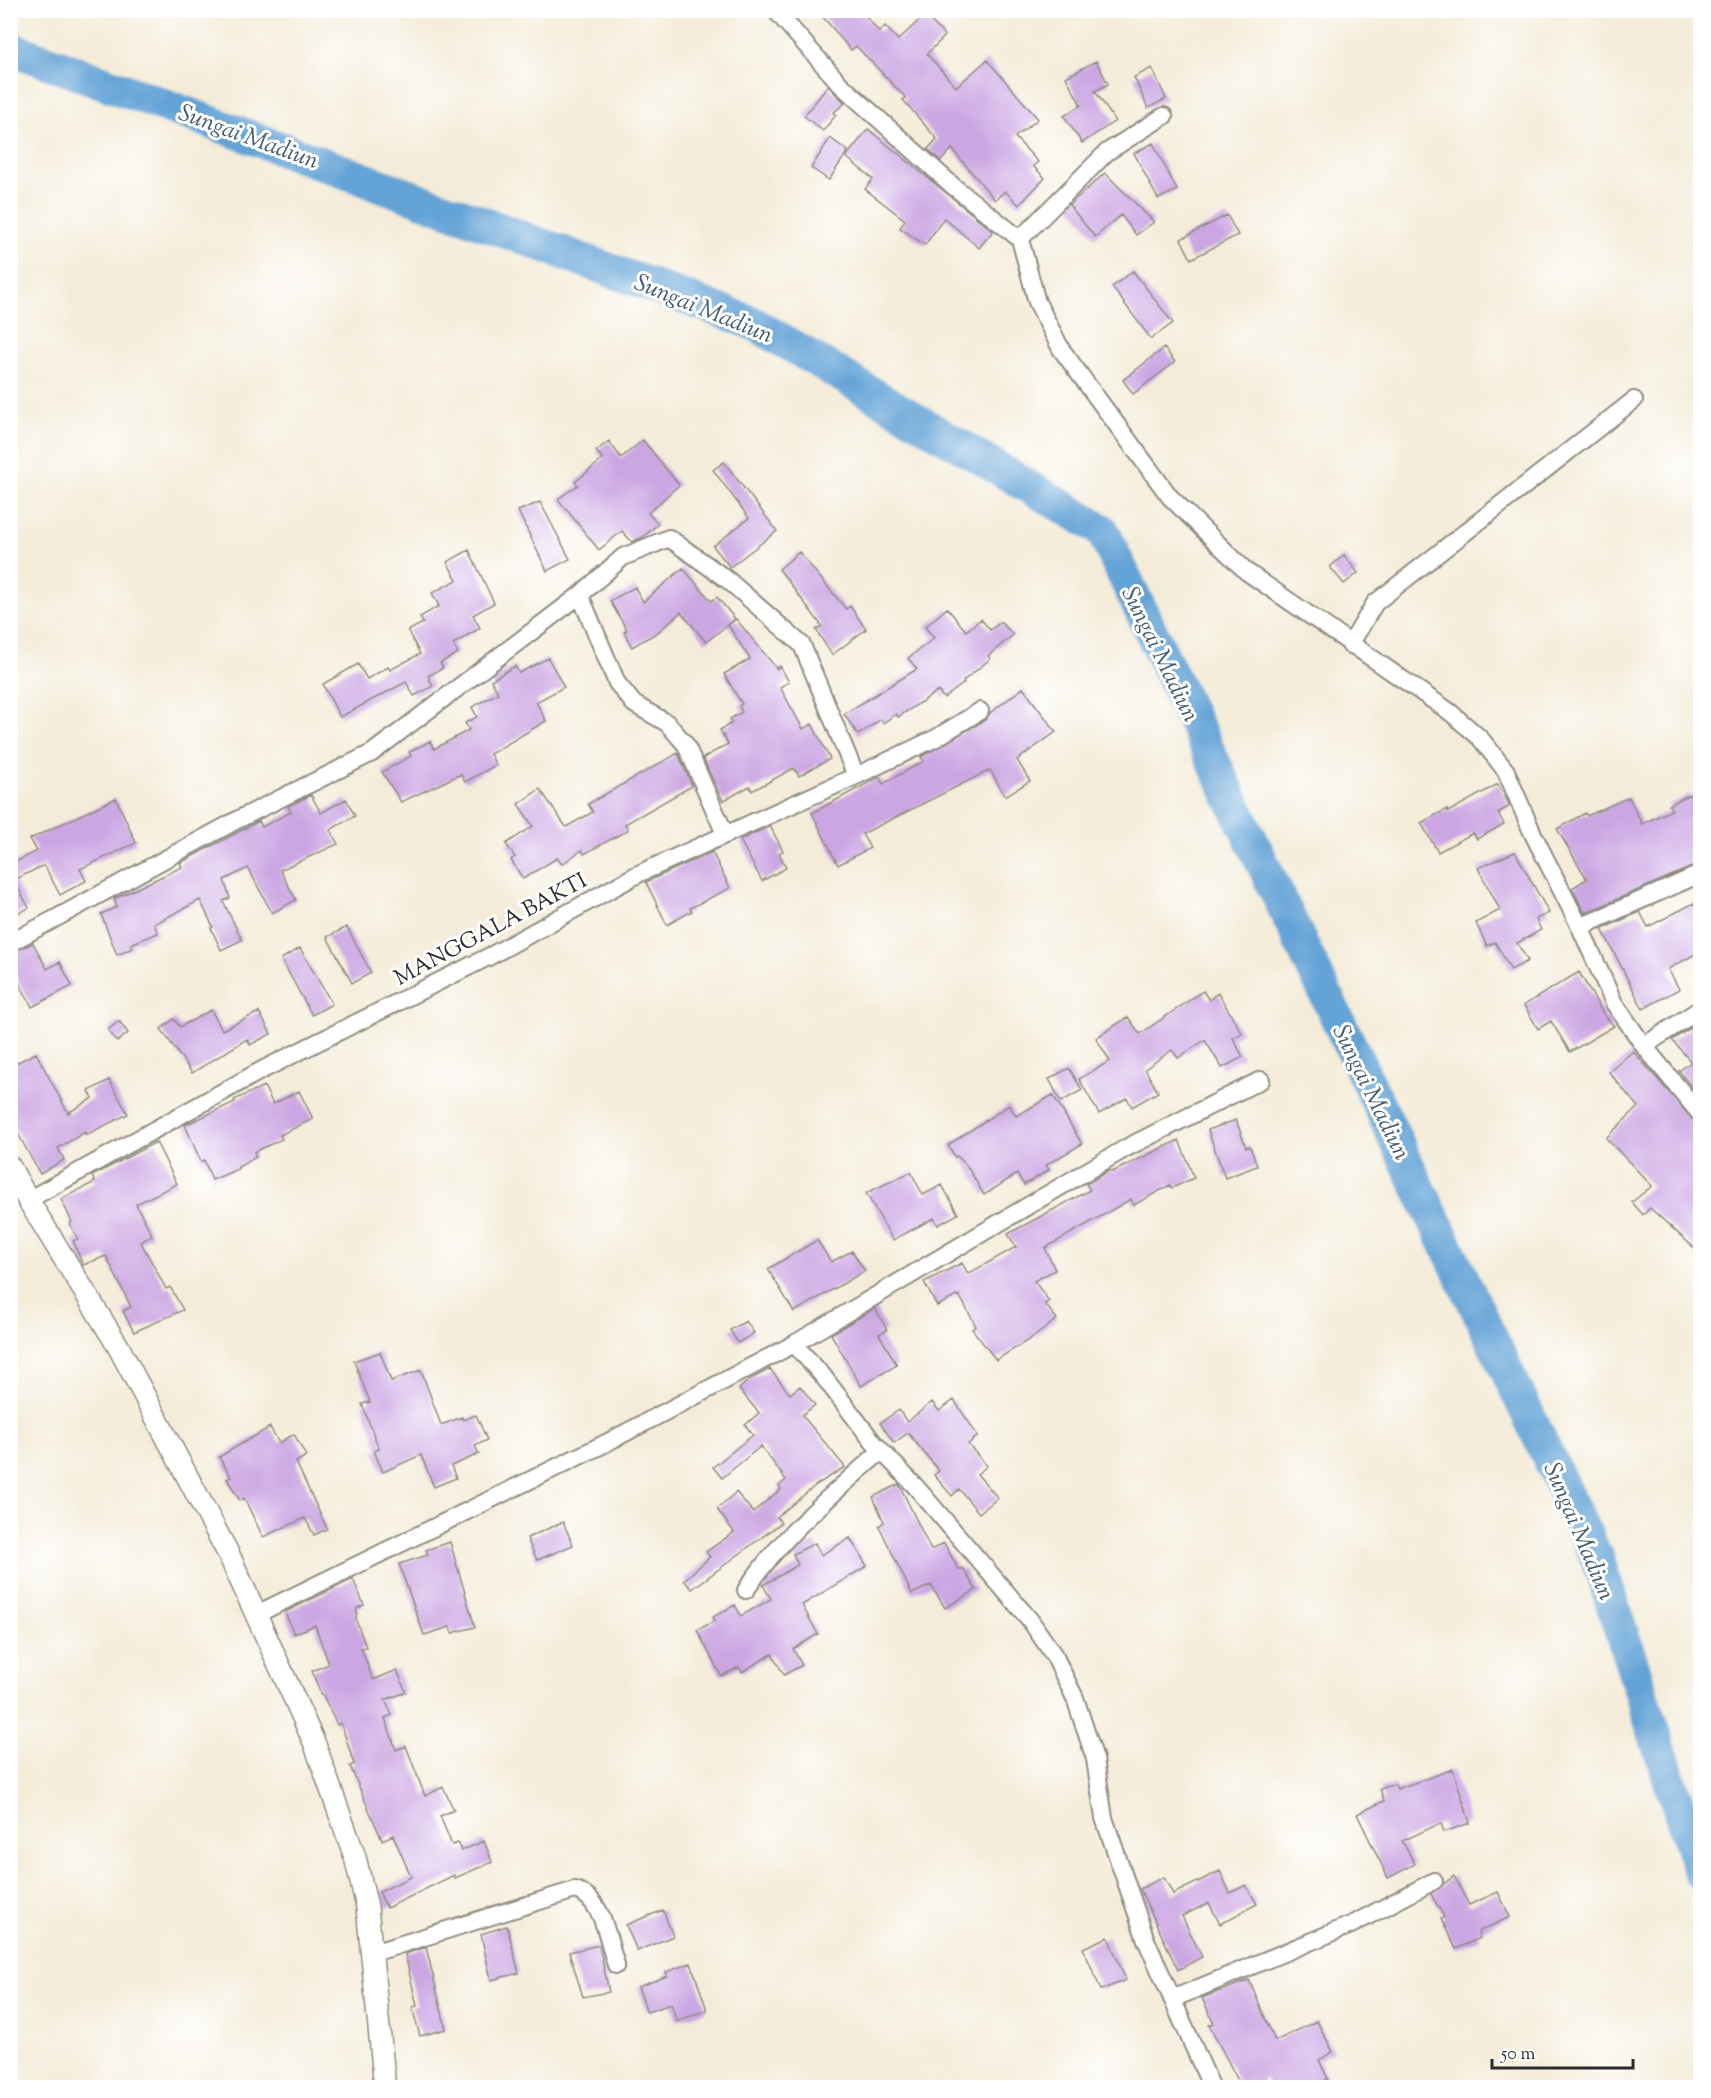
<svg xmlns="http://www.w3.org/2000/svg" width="1711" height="2098" font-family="'Sorts Mill Goudy',serif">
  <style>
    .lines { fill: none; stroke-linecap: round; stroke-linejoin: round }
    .river { stroke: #64a3d6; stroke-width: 34 }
    .building { fill: #cba6e3 }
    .minor-casing { stroke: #908c82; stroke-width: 20 }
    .tertiary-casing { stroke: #908c82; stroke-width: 24 }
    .minor { stroke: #fff; stroke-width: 16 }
    .tertiary { stroke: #fff; stroke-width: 21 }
    .labels { text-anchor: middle; stroke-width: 6; stroke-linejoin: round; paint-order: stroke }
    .street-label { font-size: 22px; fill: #2b2b2b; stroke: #fff }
    .water-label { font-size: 24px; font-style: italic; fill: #425b6f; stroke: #fff }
  </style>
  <rect width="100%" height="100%" fill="#fff"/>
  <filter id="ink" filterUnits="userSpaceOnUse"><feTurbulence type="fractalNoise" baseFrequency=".0167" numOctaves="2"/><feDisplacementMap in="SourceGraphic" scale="12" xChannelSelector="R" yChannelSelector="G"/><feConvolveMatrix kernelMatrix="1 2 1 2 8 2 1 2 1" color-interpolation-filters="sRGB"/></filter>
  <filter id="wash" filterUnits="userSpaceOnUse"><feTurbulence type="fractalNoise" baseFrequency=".008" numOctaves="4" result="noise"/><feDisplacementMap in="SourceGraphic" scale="24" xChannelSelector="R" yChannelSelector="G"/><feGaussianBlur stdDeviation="1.35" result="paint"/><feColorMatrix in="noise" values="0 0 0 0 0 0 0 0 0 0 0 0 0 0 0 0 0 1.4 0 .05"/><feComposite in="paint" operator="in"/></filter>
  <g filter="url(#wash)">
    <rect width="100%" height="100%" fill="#f4ecd8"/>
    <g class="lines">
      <!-- river -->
      <path class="river" d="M10,48L753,323L1102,530L1598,1560L1700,1873"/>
    </g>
    <g id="blocks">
      <!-- building -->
      <path class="building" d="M817,10H861L879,32L885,26L898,40L925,15L945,36L927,54L956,87L987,60L1038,119L1015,137L1038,162L1033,166L1045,178L1019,205L1005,191L995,200L952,149L941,161L928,149L937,139L903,100L906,98L856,46L851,50Z
        M1096,61L1108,84L1095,91L1115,121L1082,143L1064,116L1081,105L1066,77Z
        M1152,68L1166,99L1148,108L1134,77Z
        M828,86L845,103L833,113L836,115L823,131L804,116Z
        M868,129L993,231L979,248L944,218L925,245L900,228L905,220L865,189L873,179L846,157Z
        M830,138L848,151L829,180L811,168Z
        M1153,143L1177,190L1158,199L1134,153Z
        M1105,173L1154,222L1136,235L1121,215L1095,237L1069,205Z
        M1227,215L1238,235L1191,259L1181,239Z
        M1133,271L1173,323L1151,339L1112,287Z
        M1164,348L1175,362L1133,394L1123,380Z
        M643,440L679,485L648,513L658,524L643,537L632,542L622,531L599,550L558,499L578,485L575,482L603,459L596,451L609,441L621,458Z
        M724,462L777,531L730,567L713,546L749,518L713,470Z
        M540,502L570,559L547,571L518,511Z
        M469,550L494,603L473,615L480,628L453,644L458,653L440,663L443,668L428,676L433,686L414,696L406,682L340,717L323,684L358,664L367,679L388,667L390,670L420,654L408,631L423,623L420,617L439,606L432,593L457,580L447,562Z
        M799,552L846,609L850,606L866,629L832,655L816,630L822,626L779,569Z
        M1344,555L1358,573L1344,584L1330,567Z
        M683,568L711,601L717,597L735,619L706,642L681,612L658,632L632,647L624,632L627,630L610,601L635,587L643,602Z
        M947,608L966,631L981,619L990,630L1001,622L1013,635L988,656L990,659L963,681L964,683L944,698L938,691L898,717L896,714L883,723L881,719L858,735L844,714L917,669L908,658L934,638L925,627Z
        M736,619L777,669L780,666L789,682L780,687L803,729L812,724L830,759L799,776L794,768L752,791L750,786L723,801L703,758L728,744L720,730L732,723L730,719L742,712L739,706L742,704L724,674L750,659L728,625Z
        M548,658L564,687L536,702L546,721L490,754L496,765L465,782L461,774L401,802L382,772L411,756L409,752L430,741L434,749L469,730L465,723L477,717L472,707L498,693L491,680L515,666L519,673Z
        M1023,688L1056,732L1017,760L1030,781L1005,796L990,770L862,834L870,848L838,865L812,813L879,777L883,784L924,761L921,757L985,720L990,713Z
        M678,753L692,786L625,824L628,830L584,854L582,850L562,864L557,858L523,879L511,860L515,857L506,844L533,826L518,804L540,789L566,827L593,812L588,804Z
        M1498,784L1510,806L1498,813L1504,824L1477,839L1473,833L1438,852L1421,823L1447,809L1448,812Z
        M1690,794L1701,813V863L1585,913L1572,888L1587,879L1557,829L1585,813L1587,816L1629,797L1642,824L1672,810L1669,805Z
        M311,795L321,813L346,799L355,816L330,830L338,844L280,870L296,900L272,913L248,868L224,880L230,898L223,901L242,940L221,950L211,928L213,927L200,900L154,924L158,933L131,944L133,948L117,955L101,914L117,907L114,899L182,867L180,863L259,821L262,827L291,812L288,806Z
        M116,798L136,843L80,869L86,881L60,895L44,865L14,880L29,908L10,917V865L37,851L30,839Z
        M770,826L783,851L779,853L786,868L762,881L740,840Z
        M712,852L730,888L690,908L692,911L667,925L646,882Z
        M1515,852L1549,913L1536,919L1541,930L1517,943L1528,961L1511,970L1495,942L1487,946L1476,923L1500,910L1478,868Z
        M1694,903L1701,914V951L1668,969L1679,989L1643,1009L1602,929L1640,912L1648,927Z
        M347,927L371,973L352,983L327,937Z
        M33,943L47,969L60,962L72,986L32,1007L10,965V953Z
        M300,948L332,1004L312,1015L281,959Z
        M1579,972L1604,1015L1614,1026L1570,1052L1551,1021L1538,1029L1524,1005Z
        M1203,991L1209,1000L1218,993L1242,1033L1233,1038L1243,1057L1222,1068L1205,1040L1178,1058L1172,1050L1145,1069L1158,1092L1132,1107L1127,1098L1099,1114L1079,1079L1110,1061L1096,1038L1128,1017L1140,1034Z
        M211,1010L222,1030L259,1012L271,1034L250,1045L247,1039L192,1073L161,1029L174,1019L180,1027Z
        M119,1021L128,1033L117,1042L108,1030Z
        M1701,1021V1087L1695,1091L1679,1071L1691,1062L1672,1040Z
        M1633,1051L1701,1129V1254L1650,1208L1643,1215L1632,1202L1652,1186L1606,1138L1638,1107L1609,1072Z
        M36,1053L68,1113L93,1098L89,1091L109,1080L128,1114L86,1135L85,1132L58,1148L64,1160L40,1174L10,1119V1066Z
        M1069,1068L1082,1090L1061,1102L1049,1079Z
        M264,1086L273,1104L299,1091L313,1119L280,1135L282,1139L254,1152L256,1157L238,1167V1169L212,1180L204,1160L201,1162L185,1125L235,1102L234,1100Z
        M1053,1095L1082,1144L1046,1165L1049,1170L1024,1185L1017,1174L984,1195L967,1166L957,1156L955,1157L948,1145L1009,1105L1016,1116Z
        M1236,1120L1246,1147L1250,1146L1257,1166L1225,1178L1208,1130Z
        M1179,1140L1194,1178L1172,1188L1170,1185L1134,1205L1131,1199L1045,1248L1055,1270L1034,1281L1049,1301L1045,1304L1057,1319L1035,1336L996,1360L972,1329L976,1326L959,1295L937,1306L924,1282L962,1263L968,1274L1016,1247L1008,1234L1090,1190L1086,1184L1110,1170L1112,1172Z
        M156,1142L177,1184L136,1204L152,1235L141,1242L166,1289L170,1287L183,1310L134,1332L123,1311L131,1307L106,1256L83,1265L73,1241L78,1239L70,1224L72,1222L61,1199L95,1182L92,1176Z
        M911,1172L923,1195L942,1185L958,1214L938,1225L934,1218L893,1240L866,1193Z
        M817,1240L831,1262L852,1251L865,1271L794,1312L768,1269Z
        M875,1308L887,1330L879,1334L897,1365L861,1386L831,1334Z
        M746,1321L754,1333L738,1343L730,1330Z
        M380,1352L391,1381L421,1370L441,1425L462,1417L463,1420L476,1415L487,1440L475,1446L479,1454L451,1466L456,1478L434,1487L421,1455L383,1472L374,1451L379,1449L362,1404L370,1402L354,1361Z
        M770,1369L790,1394L800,1386L815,1405L802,1415L845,1467L816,1485L777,1517L781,1523L692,1589L684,1580L710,1557L706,1552L734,1532L717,1509L736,1492L753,1512L781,1489L779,1486L786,1480L761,1446L722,1478L713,1467L753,1435L745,1425L759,1413L739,1389L749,1380Z
        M954,1400L978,1436L968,1444L987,1466L977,1474L998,1498L979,1513L959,1489L952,1496L934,1475L939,1471L908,1433L894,1443L880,1423L899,1410L907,1422L932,1402L939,1411Z
        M270,1427L279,1443L294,1434L306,1456L296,1462L327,1529L314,1535L305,1518L263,1537L244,1498L240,1501L227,1479L231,1477L219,1457Z
        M899,1484L931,1550L944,1543L959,1570L963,1568L976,1590L945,1608L931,1585L912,1594L879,1526L884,1522L873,1497Z
        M563,1522L573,1545L537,1560L527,1538Z
        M850,1538L867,1566L802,1605L818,1634L793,1649L802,1665L784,1675L772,1654L742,1672L739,1667L721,1676L697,1630L715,1621L713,1617L735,1605L741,1616L771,1599L763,1585L798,1565L793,1554L815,1543L821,1555Z
        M450,1542L475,1627L452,1633L450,1627L424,1635L399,1564L428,1555L426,1550Z
        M353,1579L364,1605L357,1608L356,1620L366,1647L361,1648L373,1680L397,1670L406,1692L385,1700L392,1715L385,1718L396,1750L406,1746L425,1796L443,1787L454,1810L440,1816L452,1845L458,1843L461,1851L484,1841L492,1862L455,1878L454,1875L387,1908L379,1892L411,1877L393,1835L382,1840L350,1766L354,1764L341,1723L337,1725L323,1695H321L312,1671L329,1664L315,1625L294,1634L285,1612Z
        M1453,1769L1470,1823L1444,1832L1441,1823L1402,1841L1415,1864L1388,1878L1357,1814L1384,1801L1380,1789L1395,1784L1397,1789Z
        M1220,1871L1230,1893L1246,1885L1257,1904L1220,1924L1209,1903L1182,1916L1202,1957L1178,1970L1140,1889L1164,1877L1173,1894Z
        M1454,1876L1469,1905L1498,1892L1510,1917L1478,1932L1480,1938L1456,1949L1441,1919L1444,1917L1431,1894Z
        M663,1910L673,1936L637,1951L626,1925Z
        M507,1926L519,1973L491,1980L481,1934Z
        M1108,1937L1126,1980L1101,1990L1083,1948Z
        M599,1945L609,1992L583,1997L569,1952Z
        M426,1947L446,2029L420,2036L412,2007L417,2006L405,1954Z
        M691,1963L707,2010L677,2021L671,2004L647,2012L638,1987L667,1976L666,1972Z
        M1249,1980L1275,2041L1317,2021L1333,2052L1319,2060L1328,2079L1308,2088H1270L1266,2078L1250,2088H1242L1209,2025L1214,2023L1202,1998Z"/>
    </g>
  </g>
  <g filter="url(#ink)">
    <use href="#blocks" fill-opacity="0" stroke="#908c82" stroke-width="1.5"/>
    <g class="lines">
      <defs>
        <path id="minor" d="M775,10L841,85L953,186L1020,239L1037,302L1061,349L1170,497L1247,572L1450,712L1480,738L1506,771L1533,834L1580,927L1614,1003L1644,1046L1700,1114
          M1020,239L1107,152L1164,116
          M580,595L617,683L634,704L667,723L686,745L725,834
          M1350,645L1375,603L1634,400
          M1580,927L1700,874
          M10,943L239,819L372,753L580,595L623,557L669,538L729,581L802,645L856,776
          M1644,1046L1700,1009
          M28,1200L262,1070L492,955L638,874L856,776L936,738L980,711
          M794,1344L823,1376L874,1443L916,1487L1030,1620L1055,1657L1075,1698L1095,1759L1104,1818L1146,1940L1212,2088
          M746,1590C781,1536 833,1494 881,1451
          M255,1615L606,1443L794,1344L1126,1148L1261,1080
          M373,1953L575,1890C603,1897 608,1941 616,1965
          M1172,1999L1353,1924L1434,1881"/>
        <path id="tertiary" d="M10,1167L28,1200L118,1346L229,1555L314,1742L355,1857L367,1907L385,2088"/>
      </defs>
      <!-- minor casing -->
      <use href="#minor" class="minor-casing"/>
      <!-- tertiary casing -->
      <use href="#tertiary" class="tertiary-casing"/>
      <!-- minor -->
      <use href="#minor" class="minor"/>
      <!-- tertiary -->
      <use href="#tertiary" class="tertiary"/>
    </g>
  </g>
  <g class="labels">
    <!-- street labels -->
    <g class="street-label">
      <text transform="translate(490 928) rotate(-28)" y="8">MANGGALA BAKTI</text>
    </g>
    <!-- water labels -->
    <g class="water-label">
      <text transform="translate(249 136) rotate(20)" y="8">Sungai Madiun</text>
      <text transform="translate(704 308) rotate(22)" y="8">Sungai Madiun</text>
      <text transform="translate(1161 654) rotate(64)" y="8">Sungai Madiun</text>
      <text transform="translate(1372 1092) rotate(64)" y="8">Sungai Madiun</text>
      <text transform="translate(1580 1531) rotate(67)" y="8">Sungai Madiun</text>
    </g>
  </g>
  <!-- margin -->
  <rect width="1711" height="2098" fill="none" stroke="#fff" stroke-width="36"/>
  <!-- scale -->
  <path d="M1492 2059v9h141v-9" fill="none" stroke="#2b2b2b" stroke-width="3"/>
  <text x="1501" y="2059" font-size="18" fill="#2b2b2b" stroke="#ffffff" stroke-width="4.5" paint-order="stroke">50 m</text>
</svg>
